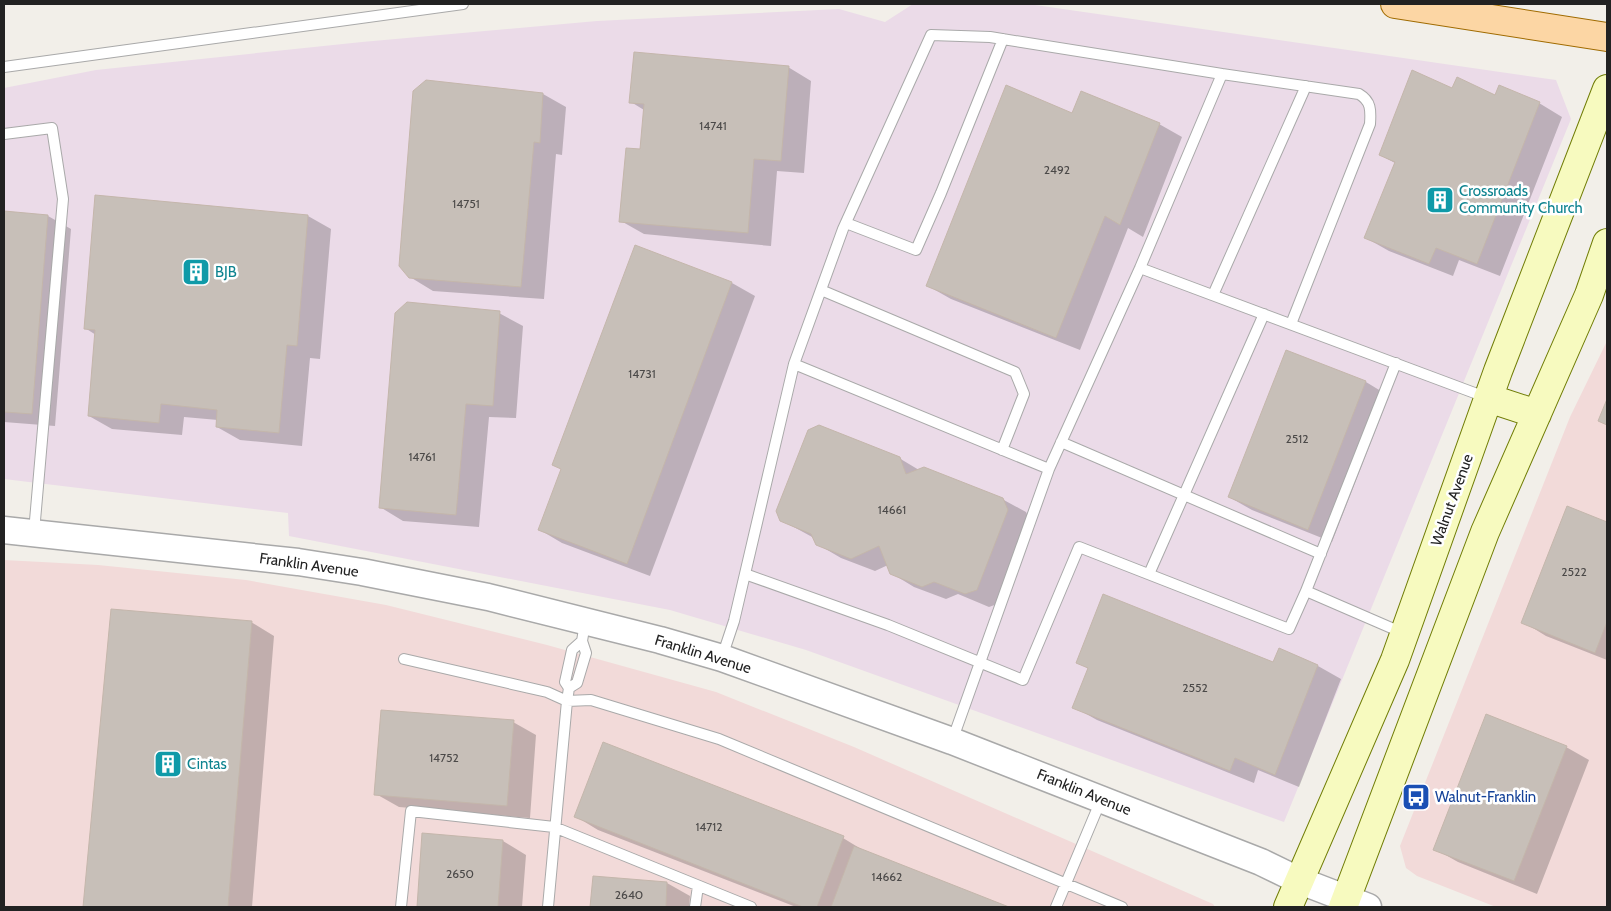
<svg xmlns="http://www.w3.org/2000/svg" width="1611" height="911" font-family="Cabin,sans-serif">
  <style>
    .commercial { fill: #f2dad9 }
    .industrial { fill: #ebdbe8 }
    .shadow { fill: #0003 }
    .building { fill: #c7bfb8; stroke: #c4b6ab }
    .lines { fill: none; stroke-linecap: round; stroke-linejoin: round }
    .service-casing { stroke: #a9a9a9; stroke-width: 12 }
    .tertiary-casing { stroke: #a9a9a9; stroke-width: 29 }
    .secondary-casing { stroke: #707d05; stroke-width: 30 }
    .primary-casing { stroke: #a06b00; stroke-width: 30 }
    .service { stroke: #fff; stroke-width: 10 }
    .tertiary { stroke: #fff; stroke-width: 26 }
    .secondary { stroke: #f7fabf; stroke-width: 28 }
    .primary { stroke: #fcd6a4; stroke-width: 28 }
    .labels { text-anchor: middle; stroke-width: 5; stroke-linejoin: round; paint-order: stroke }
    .number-label { font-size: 12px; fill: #4b4948 }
    .culture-label { font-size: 15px; fill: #0d838f; stroke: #fff; text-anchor: start }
    .street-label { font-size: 15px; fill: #222; stroke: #fff }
    .transit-label { font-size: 15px; fill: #164399; stroke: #fff; text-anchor: start }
  </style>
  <rect width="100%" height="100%" fill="#f2efe9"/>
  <!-- commercial -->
  <path class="commercial" d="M1607,341V907H1496L1417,876L1406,868L1400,846L1570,417Z
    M4,560L98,565L246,580L386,605L547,645L716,692L854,747L1213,904L1215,907H4Z"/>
  <!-- industrial -->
  <path class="industrial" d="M913,4H1028L1556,80L1571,119L1284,822L806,650L670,610L289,536L288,513L4,479V88L96,70L362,42L597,21L839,9L885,22Z"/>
  <!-- shadow -->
  <path class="shadow" d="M788,67L811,81L804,173L777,171L771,246L644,234L621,221L641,151L644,110L631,102Z
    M1452,90L1539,103L1562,117L1500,276L1459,260L1453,276L1389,251L1366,238L1395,163L1380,155Z
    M543,94L566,107L562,155L556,154L544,299L433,291L410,277Z
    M1073,114L1159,124L1182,137L1143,237L1128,228L1080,350L951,299L928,286Z
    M96,197L308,216L331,229L320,359L310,358L302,446L240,440L217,427L218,420L184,417L182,435L112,429L89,416L96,335L85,328Z
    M4,212L48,216L71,229L55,426L4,422Z
    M635,246L732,283L755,296L650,576L562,543L540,530L562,470Z
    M499,313L523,326L516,418L489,417L479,527L403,521L380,507Z
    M1287,351L1366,382L1389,396L1332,542L1252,510L1229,497Z
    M899,458L919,470L1002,499L1026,512L1031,523L1000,603L989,607L958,594L946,599L914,587L891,573L888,565L875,571L841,558L817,544L814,538L781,520Z
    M1568,508L1607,524V660L1546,636L1523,622Z
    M112,611L251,622L274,636L252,907H85Z
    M1280,649L1318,666L1341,679L1299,787L1258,770L1254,783L1097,720L1074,707L1089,669L1078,662L1273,663Z
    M513,722L536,735L530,818L399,807L376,794Z
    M1566,747L1589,760L1537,894L1458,862L1435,849Z
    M575,816L843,838L866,852L1005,907H796L598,830Z
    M424,835L503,841L526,855L522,907H418Z
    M594,877L667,883L690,896L689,907H592Z"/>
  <!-- building -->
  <path class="building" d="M634,52L789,66L781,161L754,159L748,233L619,222L626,148L640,149L644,104L629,103Z
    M1412,70L1452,88L1457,77L1495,95L1499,85L1540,102L1477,264L1436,248L1429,264L1364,238L1395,162L1379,155Z
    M426,80L543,93L540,143L534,142L521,287L409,278L399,266L413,91Z
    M1006,85L1072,113L1081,91L1160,123L1120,225L1105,216L1056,338L926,286Z
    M95,195L308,215L297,346L287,345L279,433L216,427L217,410L161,404L159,423L88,416L95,330L84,329Z
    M4,211L48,215L32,414L4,412Z
    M635,245L732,282L627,564L538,530L561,469L552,465Z
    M407,302L500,311L493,406L466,404L456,515L379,508L395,313Z
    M1286,350L1366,381L1308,530L1228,497Z
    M1607,399V425L1598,421Z
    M819,425L900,457L906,474L924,467L1003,498L1008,510L977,590L965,594L934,582L922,587L890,574L879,546L851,559L816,545L811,534L780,521L776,511L808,430Z
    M1567,506L1607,522V622L1595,653L1521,623Z
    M1103,594L1273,662L1279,648L1318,665L1275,775L1235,758L1230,771L1072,708L1088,668L1076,663Z
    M111,609L252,621L228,907H83Z
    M381,710L514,720L507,806L374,795Z
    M1486,714L1567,746L1514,881L1433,850Z
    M603,742L844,836L817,907H803L574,817Z
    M422,833L503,840L498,907H417Z
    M854,846L1009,907H831Z
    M593,876L667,882L666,907H590Z"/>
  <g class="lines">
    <defs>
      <path id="service" d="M4,67L463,4
        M1222,74L1359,94C1371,101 1371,110 1370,124L1291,324
        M4,134L52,128L63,199L34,532
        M846,223L916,250L941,193L1003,39
        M1140,268L1488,398
        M821,290L1015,372L1024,394L1002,450
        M1213,295L1306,86
        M794,364L843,229L931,35L990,37L1222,74L1140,268L1049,469
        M1061,442L1321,554
        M745,574L888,625L1023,680L1079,547L1289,629L1306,591L1403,633
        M1149,574L1264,314
        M1306,591L1396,363
        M722,657L734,621L794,364L1049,469L952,741
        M404,659L547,692L567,701L591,700L719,739L1122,907
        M569,688L565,682L572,650L582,641
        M401,907L411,811L554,827L751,907
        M548,907L567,701L569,688L577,683L586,653L582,641L585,623
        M695,907L698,886
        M1056,907L1101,800"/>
      <path id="tertiary" d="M4,530L298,562L362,572L488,597L660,640L722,658L952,741L1261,862L1298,880L1368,907"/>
      <path id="secondary" d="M1488,398L1537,414
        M1288,907L1395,660L1498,371L1607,89
        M1343,907L1485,532L1589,295L1607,243"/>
      <path id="primary" d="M1395,4L1607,37"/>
    </defs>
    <!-- service casing -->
    <use href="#service" class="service-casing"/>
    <!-- tertiary casing -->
    <use href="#tertiary" class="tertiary-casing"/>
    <!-- secondary casing -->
    <use href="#secondary" class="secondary-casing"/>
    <!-- primary casing -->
    <use href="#primary" class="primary-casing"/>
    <!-- service -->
    <use href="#service" class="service"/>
    <!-- tertiary -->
    <use href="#tertiary" class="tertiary"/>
    <!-- secondary -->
    <use href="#secondary" class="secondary"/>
    <!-- primary -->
    <use href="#primary" class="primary"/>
  </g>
  <!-- icons -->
  <defs>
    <symbol id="building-square" viewBox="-11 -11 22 22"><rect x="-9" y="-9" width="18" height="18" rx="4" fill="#0f9aa8" stroke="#fff"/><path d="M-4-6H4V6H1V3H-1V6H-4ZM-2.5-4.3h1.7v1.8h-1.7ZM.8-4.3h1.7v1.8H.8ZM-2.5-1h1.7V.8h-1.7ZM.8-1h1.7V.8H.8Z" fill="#fff"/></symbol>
    <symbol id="bus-square" viewBox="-11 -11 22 22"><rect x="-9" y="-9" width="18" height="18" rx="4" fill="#1a4fb4" stroke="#fff"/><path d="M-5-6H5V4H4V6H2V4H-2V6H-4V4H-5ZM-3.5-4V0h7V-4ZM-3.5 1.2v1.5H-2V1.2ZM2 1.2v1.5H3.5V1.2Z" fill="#fff"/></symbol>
  </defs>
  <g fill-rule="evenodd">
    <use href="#building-square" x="1424" y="184" width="32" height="32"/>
    <use href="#building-square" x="180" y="256" width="32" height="32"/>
    <use href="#building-square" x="152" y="748" width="32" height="32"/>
    <use href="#bus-square" x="1400" y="781" width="32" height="32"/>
  </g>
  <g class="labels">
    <!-- number labels -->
    <g class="number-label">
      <text x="713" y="130">14741</text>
      <text x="1057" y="174">2492</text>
      <text x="466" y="208">14751</text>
      <text x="642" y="378">14731</text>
      <text x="1297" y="443">2512</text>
      <text x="422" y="461">14761</text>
      <text x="892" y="514">14661</text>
      <text x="1574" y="576">2522</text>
      <text x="1195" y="692">2552</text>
      <text x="444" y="762">14752</text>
      <text x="709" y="831">14712</text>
      <text x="460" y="878">2650</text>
      <text x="887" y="881">14662</text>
      <text x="629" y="899">2640</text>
    </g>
    <!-- culture labels -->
    <g class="culture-label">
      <text x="1459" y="196">Crossroads<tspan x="1459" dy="17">Community Church</tspan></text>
      <text x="215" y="277">BJB</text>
      <text x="187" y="769">Cintas</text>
    </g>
    <!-- street labels -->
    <g class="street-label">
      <text transform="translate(1452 500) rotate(-70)" y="5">Walnut Avenue</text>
      <text transform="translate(309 565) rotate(8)" y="5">Franklin Avenue</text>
      <text transform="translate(703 654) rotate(17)" y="5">Franklin Avenue</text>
      <text transform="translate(1084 792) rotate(22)" y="5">Franklin Avenue</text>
    </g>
    <!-- transit labels -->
    <g class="transit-label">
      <text x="1435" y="802">Walnut-Franklin</text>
    </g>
  </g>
  <!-- border -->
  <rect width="1611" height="911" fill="none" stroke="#222222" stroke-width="10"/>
</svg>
